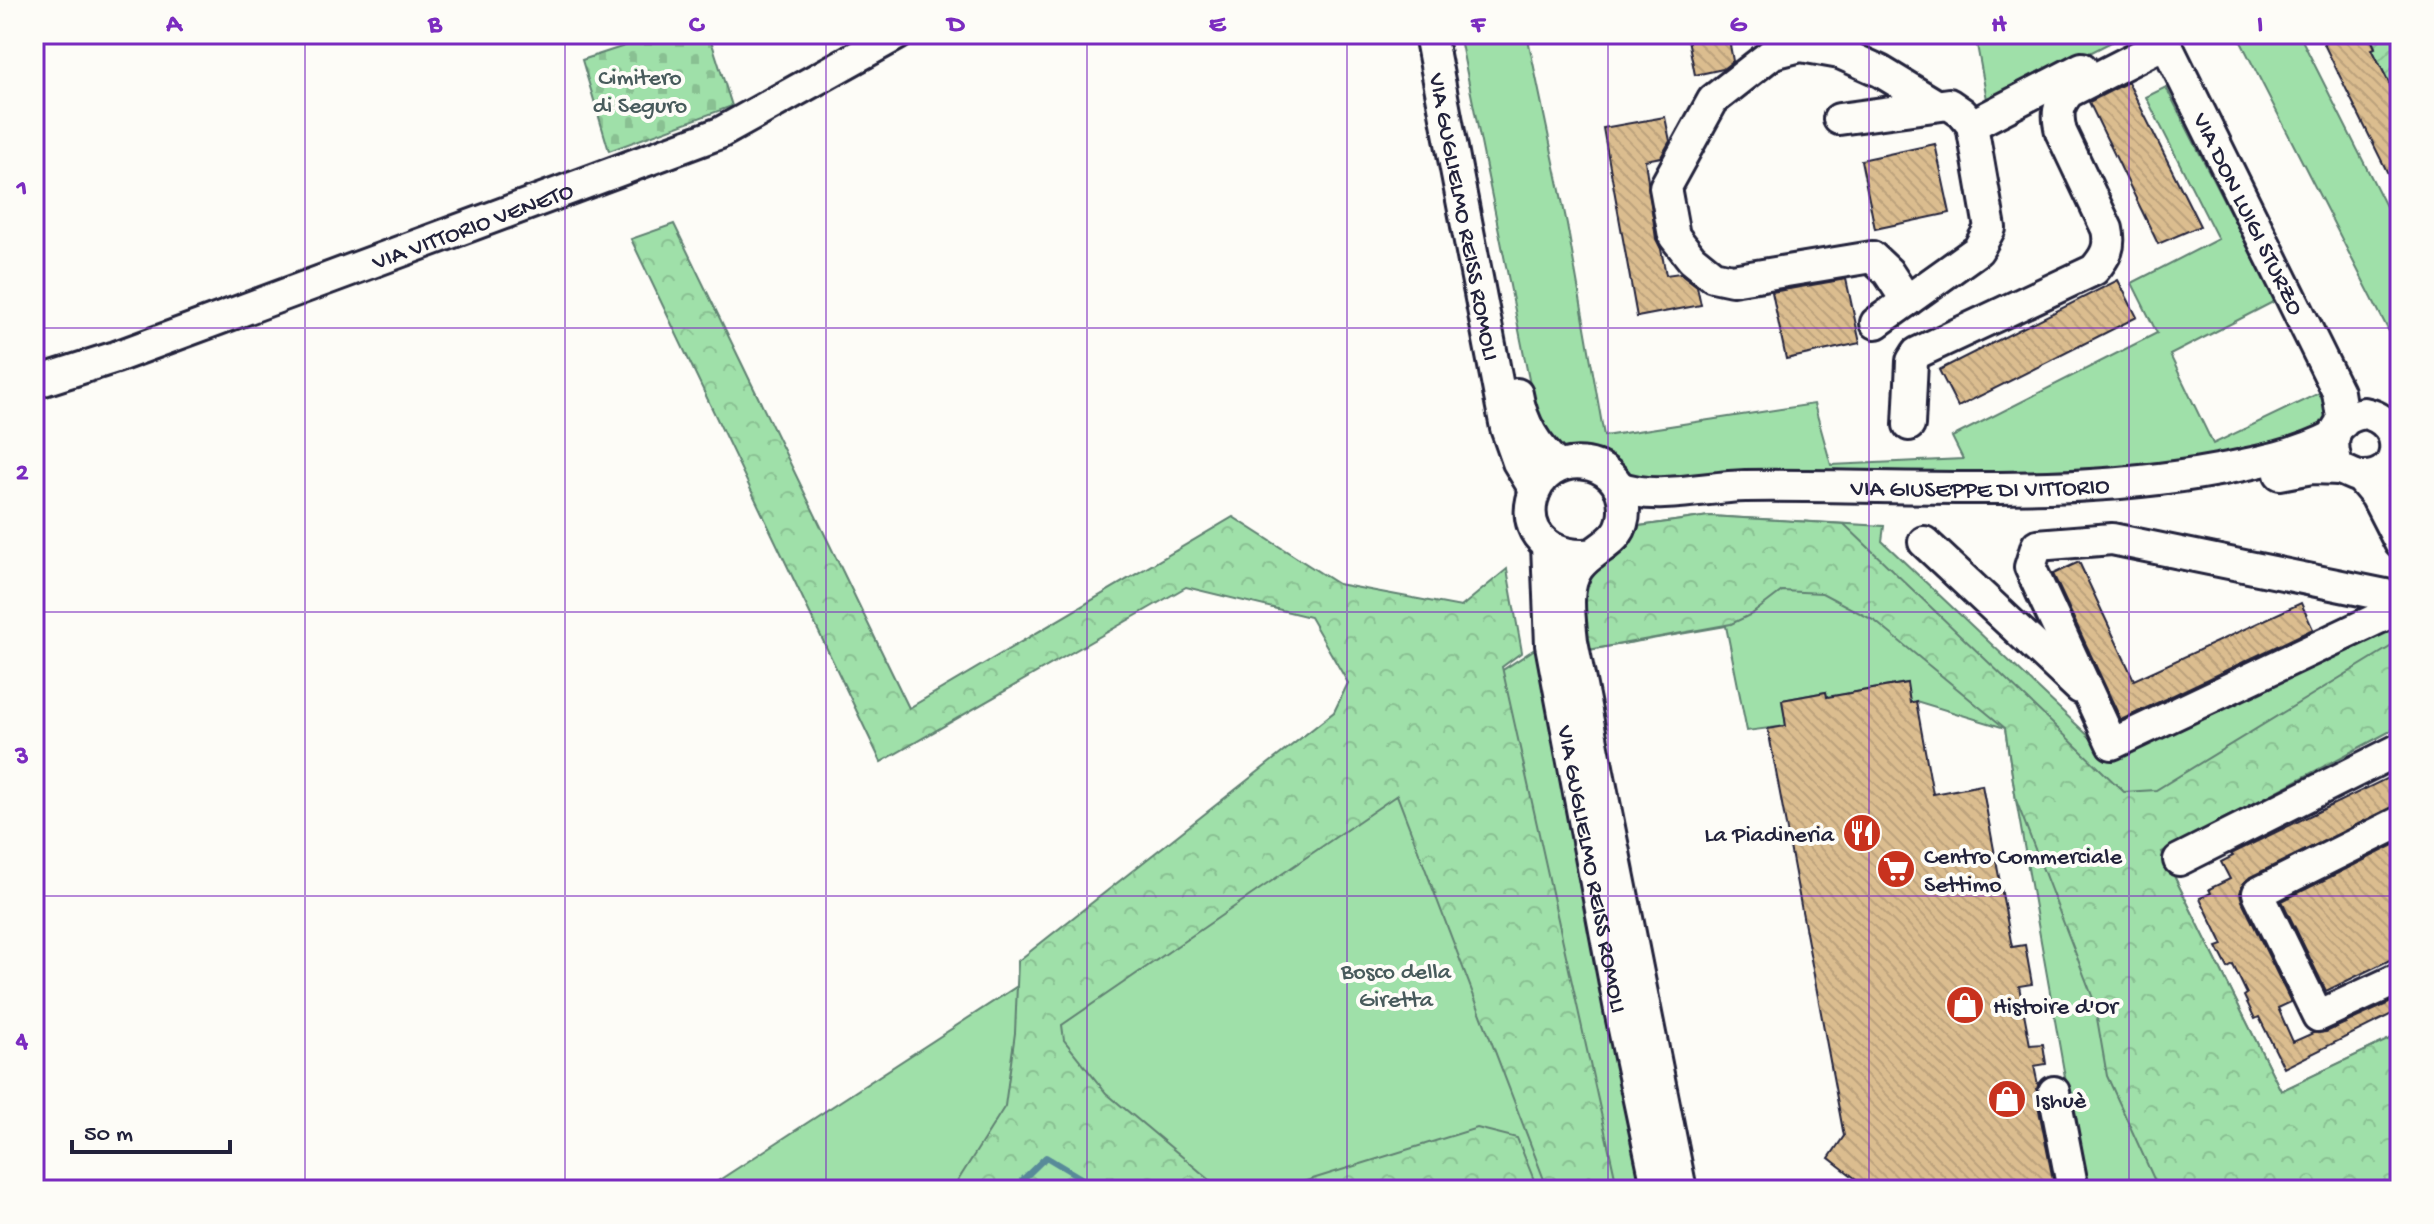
<svg xmlns="http://www.w3.org/2000/svg" width="2434" height="1224" font-family="'Gochi Hand',sans-serif">
  <style>
    .green { fill: #9fe0a9; stroke: #608172; stroke-width: 2 }
    .forest { fill: url(#forest-crowns); stroke: #608172; stroke-width: 2 }
    .cemetery { fill: url(#cemetery-stones); stroke: #608172; stroke-width: 2 }
    .garden { fill: url(#garden-furrows); stroke: #608172; stroke-width: 2 }
    .lines { fill: none; stroke-linecap: round; stroke-linejoin: round }
    .stream { stroke: #598a99; stroke-width: 6 }
    .building { fill: url(#building-back-hatch); stroke: #22223b; stroke-width: 2 }
    .minor-casing { stroke: #22223b; stroke-width: 36 }
    .minor { stroke: #fdfcf7; stroke-width: 30 }
    .grid { fill: none; stroke: #7b2cbf; stroke-width: 2; stroke-opacity: 0.55 }
    .labels { text-anchor: middle; stroke-width: 8; stroke-linejoin: round; paint-order: stroke }
    .park-label { font-size: 24px; fill: #485b5c; stroke: #fdfcf7 }
    .street-label { font-size: 24px; fill: #22223b; stroke: #fdfcf7 }
    .poi-label { font-size: 24px; fill: #22223b; stroke: #fdfcf7; text-anchor: start }
    .neatline { fill: none; stroke: #7b2cbf; stroke-width: 3 }
    .grid-label { font-size: 26px; text-anchor: middle; font-weight: bold; fill: #7b2cbf }
  </style>
  <defs>
    <pattern id="forest-crowns" width="20" height="18" patternUnits="userSpaceOnUse" patternTransform="scale(2)"><rect width="20" height="18" fill="#9fe0a9"/><path d="M2 6a3 3 0 1 1 6 0M12 15a3 3 0 1 1 6 0" fill="none" stroke="#89c092"/></pattern>
    <pattern id="cemetery-stones" width="16" height="16" patternUnits="userSpaceOnUse" patternTransform="scale(2)"><rect width="16" height="16" fill="#9fe0a9"/><path d="M2 7V4a2 2 0 0 1 4 0v3zM10 15v-3a2 2 0 0 1 4 0v3z" fill="#89c092"/></pattern>
    <pattern id="garden-furrows" width="10" height="10" patternUnits="userSpaceOnUse" patternTransform="scale(2)"><rect width="10" height="10" fill="#9fe0a9"/><path d="M-1 1l2-2M0 10L10 0M9 11l2-2" fill="none" stroke="#89c092"/></pattern>
    <pattern id="building-back-hatch" width="6" height="6" patternUnits="userSpaceOnUse" patternTransform="scale(2)"><rect width="6" height="6" fill="#dbbd8f"/><path d="M-1 5l2 2M0 0l6 6M5-1l2 2" fill="none" stroke="#bca27c"/></pattern>
  </defs>
  <rect width="100%" height="100%" fill="#fdfcf7"/>
  <filter id="ink" filterUnits="userSpaceOnUse"><feTurbulence type="fractalNoise" baseFrequency=".0125" numOctaves="2"/><feDisplacementMap in="SourceGraphic" scale="16" xChannelSelector="R" yChannelSelector="G"/><feConvolveMatrix kernelMatrix="1 2 1 2 8 2 1 2 1" color-interpolation-filters="sRGB"/></filter>
  <g filter="url(#ink)">
    <!-- green -->
    <path class="green" d="M1459,34H1527L1567,224L1604,436L1814,404L1831,465L1963,459L1952,437L2157,333L2132,283L2218,239L2146,97L2166,87L2275,301L2170,355L2213,444L2319,393L2329,416L2323,430L2187,468L2005,480L1631,481L1561,453L1539,429Z
      M1975,34H2127L1988,105Z
      M2237,34H2299L2400,234V353Z
      M1709,516L1884,526L1882,541L2113,759L2400,621V726L2162,852L2281,1091L2400,1034V1190H2085L2016,800L2005,728L1916,701L1910,703L1906,683L1834,696L1831,717L1826,692L1782,700L1786,726L1747,731L1726,626L1583,651L1626,546L1640,526Z
      M1538,647L1648,1190H704Z"/>
    <!-- forest -->
    <path class="forest" d="M674,224L909,708L1233,517L1338,584L1461,607L1507,569L1522,652L1502,667L1618,1190H1548L1397,795L1062,1025L1064,1040L1106,1093L1222,1190H952L1005,1106L1015,1033L1018,961L1334,712L1348,683L1310,617L1186,587L881,762L631,239Z
      M1709,516L1844,524L2124,792L2156,790L2400,641V726L2162,852L2281,1091L2400,1034V1190H2159L2107,1076L2094,1001L2016,800L2005,728L1875,621L1822,593L1782,591L1752,614L1731,624L1583,651L1577,601L1597,562L1626,546L1640,526Z
      M1477,1128L1517,1138L1538,1190H1277Z"/>
    <!-- cemetery -->
    <path class="cemetery" d="M661,34H709L732,106L609,151L582,60Z"/>
    <!-- garden -->
    <path class="garden" d="M2364,34H2400V96L2395,95L2372,49L2375,47L2371,38Z"/>
    <g class="lines">
      <!-- stream -->
      <path class="stream" d="M1012,1190L1046,1157L1101,1190"/>
    </g>
    <!-- building -->
    <path class="building" d="M1687,34H1728L1733,61L1723,69L1695,75Z
      M2319,34H2369L2375,48L2372,49L2395,95L2400,93V198Z
      M2128,82L2200,226L2158,244L2089,102Z
      M1665,117L1670,141L1661,157L1645,160L1656,239L1661,249L1666,275L1680,273L1697,286L1701,305L1637,317L1603,128Z
      M1935,144L1950,213L1875,229L1861,160Z
      M1846,279L1860,343L1786,359L1772,292Z
      M2118,280L2137,317L1958,407L1939,370Z
      M2079,562L2134,680L2301,603L2313,629L2121,720L2053,574Z
      M1907,683L1910,703L1916,701L1933,794L1982,785L2012,947L2025,945L2032,984L2019,986L2030,1045L2043,1044L2046,1064L2034,1066L2038,1085L2036,1095L2055,1190H1858L1856,1179L1829,1158L1844,1136L1768,729L1786,726L1782,700L1826,692L1827,697Z
      M2400,772V804L2250,877L2243,884L2240,893L2242,901L2291,1002L2278,1008L2293,1042L2313,1033L2326,1032L2400,998V1010L2284,1068L2259,1017L2255,1019L2244,996L2247,994L2233,965L2228,968L2217,947L2223,945L2200,898L2211,893L2209,889L2230,879L2221,862L2233,856L2231,854Z
      M2400,842V955L2326,991L2282,901Z"/>
    <g class="lines">
      <defs>
        <g id="minor">
          <path id="s1" d="M1430,34L1506,428L1518,462L1535,490"/>
          <path id="s2" d="M2161,34L2338,392L2343,423"/>
          <path d="M1839,119L1949,104L1962,113L1972,125L1990,228L1978,250L1876,323"/>
          <path d="M1972,125L2082,68"/>
          <path d="M1907,301L1888,272L1872,257L1732,280L1713,276L1692,259L1674,236L1665,187L1713,100L1773,53L1801,46L1840,53L1880,71L1936,105"/>
          <path id="s3" d="M34,383L116,357L720,133L898,34"/>
          <path d="M1517,394C1522,424 1536,446 1558,466"/>
          <path d="M2364,413C2408,421 2404,479 2362,477C2354,477 2347,471 2339,469C2328,442 2331,419 2364,413Z"/>
          <path d="M1909,425L1912,361L1917,353L2094,270C2106,256 2111,247 2107,229L2061,132C2057,115 2057,105 2069,92L2165,43"/>
          <path d="M2280,474L2312,468L2339,469"/>
          <path d="M2360,477L2376,496L2400,543"/>
          <path id="s4" d="M1619,487C1655,501 1705,487 1745,486C1903,484 2063,499 2218,470C2259,462 2297,455 2334,436"/>
          <path d="M1924,542L2080,688"/>
          <path id="s5" d="M1547,545L1551,645L1620,1010L1658,1190"/>
          <path d="M1593,554C1559,560 1523,539 1532,500C1545,446 1623,454 1624,508C1625,545 1594,545 1578,568C1564,587 1570,619 1572,641L1681,1190"/>
          <path d="M2400,598L2112,539L2037,545L2030,567L2112,744L2400,608"/>
          <path d="M2400,822L2258,893L2318,1016L2400,978"/>
          <path d="M2179,860L2400,749"/>
          <path d="M2054,1092L2073,1190"/>
        </g>
      </defs>
      <!-- minor casing -->
      <use href="#minor" class="minor-casing"/>
      <!-- minor -->
      <use href="#minor" class="minor"/>
    </g>
  </g>
  <!-- grid -->
  <path class="grid" d="M305,34V1190M565,34V1190M826,34V1190M1087,34V1190M1347,34V1190M1608,34V1190M1869,34V1190M2129,34V1190M34,328H2400M34,612H2400M34,896H2400"/>
  <!-- icons -->
  <defs>
    <symbol id="restaurant-disc" viewBox="-11 -11 22 22"><circle r="9.5" fill="#c8321e" stroke="#fdfcf7"/><path d="M-5-6h1v4h1v-4h1v4h1v-4h1v5L-1.5 .5V6h-2V.5L-5-1ZM5-6V6H3V1.5H1.5Q1.5-4 5-6Z" fill="#fff"/></symbol>
    <symbol id="supermarket-disc" viewBox="-11 -11 22 22"><circle r="9.5" fill="#c8321e" stroke="#fdfcf7"/><path d="M-6-5.5h2.5l.6 2H6L4.5 2H-2.5L-4.4-4H-6ZM-1.5 3.2a1.3 1.3 0 1 0 .1 0ZM3 3.2a1.3 1.3 0 1 0 .1 0Z" fill="#fff"/></symbol>
    <symbol id="shop-disc" viewBox="-11 -11 22 22"><circle r="9.5" fill="#c8321e" stroke="#fdfcf7"/><path d="M-5-2.5h2.3a2.7 3.5 0 0 1 5.4 0H5L5.5 6h-11ZM-1.5-2.5h3a1.5 2.3 0 0 0-3 0Z" fill="#fff"/></symbol>
  </defs>
  <g fill-rule="evenodd">
    <use href="#restaurant-disc" x="1840" y="811" width="44" height="44"/>
    <use href="#supermarket-disc" x="1874" y="847" width="44" height="44"/>
    <use href="#shop-disc" x="1943" y="983" width="44" height="44"/>
    <use href="#shop-disc" x="1985" y="1077" width="44" height="44"/>
  </g>
  <g class="labels">
    <!-- park labels -->
    <g class="park-label">
      <text x="640" y="84">Cimitero<tspan x="640" dy="28">di Seguro</tspan></text>
      <text x="1396" y="978">Bosco della<tspan x="1396" dy="28">Giretta</tspan></text>
    </g>
    <!-- street labels -->
    <g class="street-label">
      <text dy="8" stroke="none"><textPath href="#s2" startOffset="200">VIA DON LUIGI STURZO</textPath></text>
      <text dy="8" stroke="none"><textPath href="#s1" startOffset="186">VIA GUGLIELMO REISS ROMOLI</textPath></text>
      <text dy="8" stroke="none"><textPath href="#s3" startOffset="466">VIA VITTORIO VENETO</textPath></text>
      <text dy="8" stroke="none"><textPath href="#s4" startOffset="362">VIA GIUSEPPE DI VITTORIO</textPath></text>
      <text dy="8" stroke="none"><textPath href="#s5" startOffset="328">VIA GUGLIELMO REISS ROMOLI</textPath></text>
    </g>
    <!-- poi labels -->
    <g class="poi-label">
      <text x="1834" y="841" text-anchor="end">La Piadineria</text>
      <text x="1924" y="863">Centro Commerciale<tspan x="1924" dy="28">Settimo</tspan></text>
      <text x="1993" y="1013">Histoire d'Or</text>
      <text x="2035" y="1107">Ishuè</text>
    </g>
  </g>
  <!-- margin -->
  <rect width="2434" height="1224" fill="none" stroke="#fdfcf7" stroke-width="88"/>
  <!-- scale -->
  <path d="M72 1140v12h158v-12" fill="none" stroke="#22223b" stroke-width="4"/>
  <text x="84" y="1140" font-size="24" fill="#22223b" stroke="#fdfcf7" stroke-width="6" paint-order="stroke">50 m</text>
  <rect x="44" y="44" width="2346" height="1136" class="neatline"/>
  <g class="grid-label">
    <text x="174" y="31">A</text>
    <text x="435" y="31">B</text>
    <text x="696" y="31">C</text>
    <text x="956" y="31">D</text>
    <text x="1217" y="31">E</text>
    <text x="1478" y="31">F</text>
    <text x="1738" y="31">G</text>
    <text x="1999" y="31">H</text>
    <text x="2260" y="31">I</text>
    <text x="22" y="195">1</text>
    <text x="22" y="479">2</text>
    <text x="22" y="763">3</text>
    <text x="22" y="1047">4</text>
  </g>
</svg>
